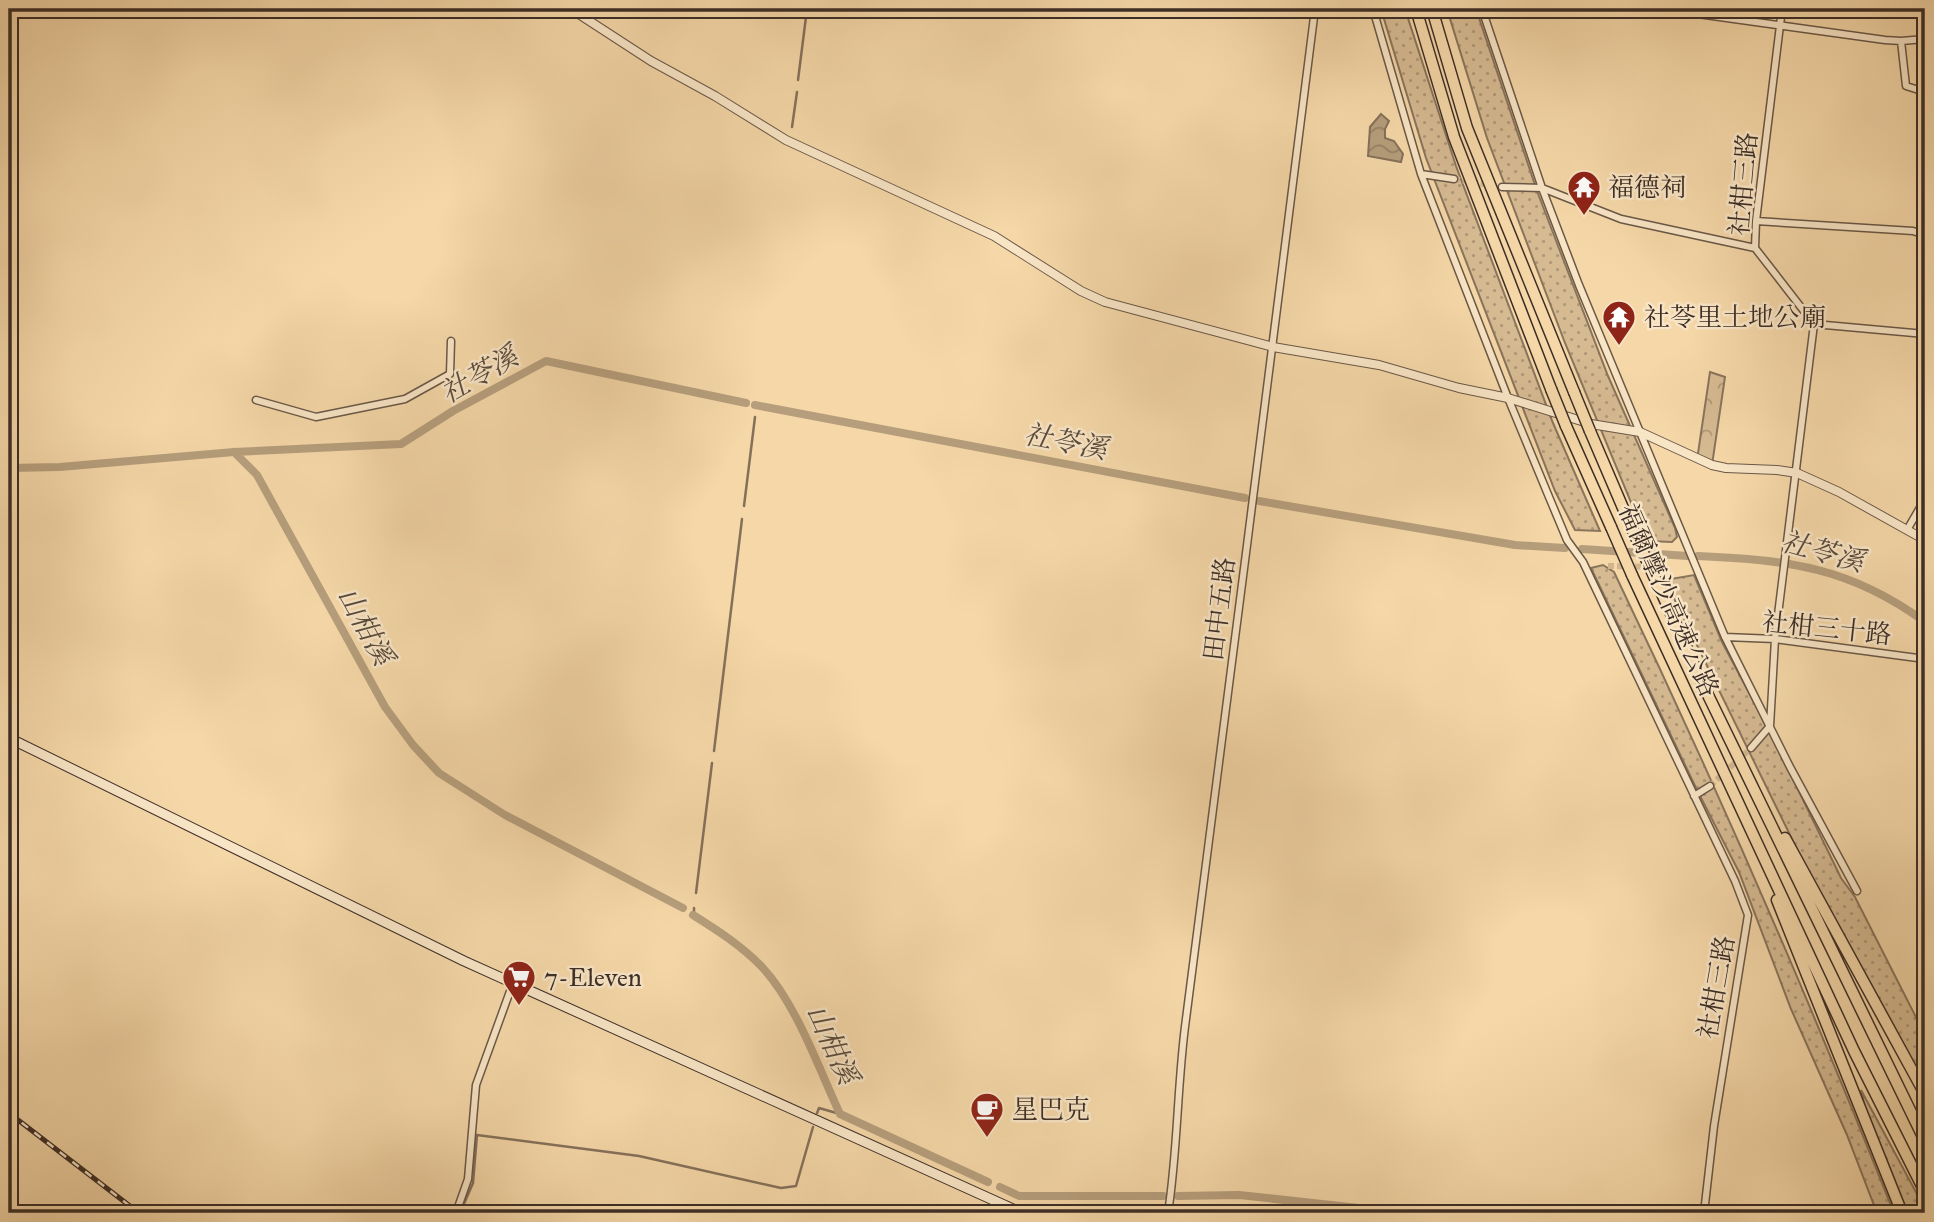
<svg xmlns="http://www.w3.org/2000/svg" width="1934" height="1222" font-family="'IM FELL Great Primer','Noto Serif TC',serif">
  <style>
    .grass { fill: url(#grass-dots); stroke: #89745c; stroke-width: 2 }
    .forest { fill: url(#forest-crowns); stroke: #89745c; stroke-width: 2 }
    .water { fill: url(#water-waves); stroke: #85715a; stroke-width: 2 }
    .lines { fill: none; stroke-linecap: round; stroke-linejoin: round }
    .stream { stroke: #85715a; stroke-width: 2.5 }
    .canal { stroke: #b69e7c; stroke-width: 8 }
    .minor-tunnel { stroke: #d0b58e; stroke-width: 6; stroke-dasharray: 6 3; stroke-linecap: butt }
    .minor-casing { stroke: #6a5846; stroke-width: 9 }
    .tertiary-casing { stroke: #6a5846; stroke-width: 10 }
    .secondary-casing { stroke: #3c2e26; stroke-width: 11 }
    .motorway-casing { stroke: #3c2e26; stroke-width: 13 }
    .minor { stroke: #f8e5c6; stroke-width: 6 }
    .tertiary { stroke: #f8e5c6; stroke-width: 8 }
    .secondary { stroke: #f8e5c6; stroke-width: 9 }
    .motorway { stroke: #f5d7a8; stroke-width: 10 }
    .rail-casing { stroke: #3c2e26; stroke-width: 5 }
    .rail { stroke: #f8e5c6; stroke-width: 2.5; stroke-dasharray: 8; stroke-linecap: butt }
    .motorway-bridge-casing { stroke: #3c2e26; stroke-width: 13; stroke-linecap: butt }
    .motorway-bridge { stroke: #f5d7a8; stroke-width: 10 }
    .labels { text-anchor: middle; stroke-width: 5; stroke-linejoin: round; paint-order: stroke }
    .street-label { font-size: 26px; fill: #3c2e26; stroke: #f8e5c6 }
    .poi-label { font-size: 26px; fill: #3c2e26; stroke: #f8e5c6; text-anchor: start }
    .water-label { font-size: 28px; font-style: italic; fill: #5a4a3c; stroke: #f8e5c6 }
  </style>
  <defs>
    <pattern id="grass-dots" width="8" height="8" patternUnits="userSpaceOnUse" patternTransform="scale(1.75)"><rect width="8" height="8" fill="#d6ba92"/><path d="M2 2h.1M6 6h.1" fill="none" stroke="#af9877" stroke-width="1.8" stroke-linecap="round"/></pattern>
    <pattern id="forest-crowns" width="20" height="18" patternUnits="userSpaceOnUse" patternTransform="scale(1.75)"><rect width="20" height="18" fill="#d6ba92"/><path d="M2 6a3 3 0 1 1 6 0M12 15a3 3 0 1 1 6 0" fill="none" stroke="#af9877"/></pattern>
    <pattern id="water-waves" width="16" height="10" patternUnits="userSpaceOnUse" patternTransform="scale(1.75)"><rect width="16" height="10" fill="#b69e7c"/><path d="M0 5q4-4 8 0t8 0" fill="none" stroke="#958165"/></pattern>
  </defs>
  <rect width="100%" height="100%" fill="#f5d7a8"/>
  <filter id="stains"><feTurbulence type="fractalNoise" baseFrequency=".00286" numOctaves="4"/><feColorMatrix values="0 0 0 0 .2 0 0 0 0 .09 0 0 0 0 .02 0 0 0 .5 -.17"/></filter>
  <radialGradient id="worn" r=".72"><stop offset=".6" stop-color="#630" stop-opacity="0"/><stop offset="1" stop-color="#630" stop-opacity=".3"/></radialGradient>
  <!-- grass -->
  <path class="grass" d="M1381,9H1405L1456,166L1553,423L1600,531L1575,530L1555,491L1426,158Z
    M1447,9H1476L1537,191L1608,376L1675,528L1677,537L1672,542L1647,541L1565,343L1487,138Z
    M1603,565L1614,572C1715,782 1808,996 1894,1213H1877L1847,1135L1791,1009L1739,872L1697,790L1591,568Z
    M1694,575L1722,642L1772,736L1841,878L1855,897L1925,1035V1083L1913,1067L1839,935L1665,580Z
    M1861,1090L1925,1209V1213H1907L1866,1112Z"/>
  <!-- forest -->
  <path class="forest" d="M1710,372L1725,377L1712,465L1697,460Z"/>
  <!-- water -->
  <path class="water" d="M1381,114L1389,121L1385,129V138L1394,141L1403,154L1401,162L1368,156L1370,127Z"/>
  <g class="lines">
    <!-- stream -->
    <path class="stream" d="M798,80L807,9
      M792,127L797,92
      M756,406V405
      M744,506L755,417
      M714,751L742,519
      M696,893L712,763
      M694,915V908
      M817,1113L819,1108L840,1114
      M460,1213L473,1183L477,1135L639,1156L781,1188L796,1186L813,1127"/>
    <!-- canal -->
    <path class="canal" d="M755,405L1245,498
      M234,452L257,475L385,707L413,745L439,773L505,815L683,908
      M9,468L60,467L234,452L401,444L453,411L546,361L746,403
      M1259,501L1515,545L1565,548
      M1582,549L1688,556
      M1698,556C1788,560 1850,567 1925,622
      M693,915C717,930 742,946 762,967C796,1003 819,1069 840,1114L988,1182
      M1000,1187L1019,1196H1163
      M1178,1196L1239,1195L1404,1213"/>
    <!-- minor-tunnel -->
    <path class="minor-tunnel" d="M1454,179L1502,187
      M1608,566L1659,567
      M1710,786L1751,748"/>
    <defs>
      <path id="minor" d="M1373,9L1421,174L1508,398L1549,497L1567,540L1583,562L1735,881L1748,915L1714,1126L1704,1213
        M1482,9L1542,188L1579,285L1725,637L1790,767L1857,891
        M1662,9L1885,40L1901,41L1925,39
        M1901,41L1906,86L1925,92
        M1421,174L1454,179
        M1502,187L1542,188L1621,219L1755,248
        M1756,221L1913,231L1925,235
        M1814,324L1925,334
        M256,400L316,417L405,399L450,374L451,341
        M1907,530L1925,499
        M1725,637L1775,639L1925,659
        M1751,748L1770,726L1775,639L1814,324L1755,248L1756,221L1782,9
        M1694,796L1710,786
        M456,1213L468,1179L476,1085L513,983
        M1168,1213C1178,1149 1177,1084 1186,1019C1232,683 1270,345 1315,9"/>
      <path id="tertiary" d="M571,9L651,61L715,96L786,140L994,236L1081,291L1105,302L1273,347L1379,365L1459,388L1508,398L1591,424L1640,432L1712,465L1726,468L1777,470L1797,473L1839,492L1925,540"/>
      <path id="secondary" d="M9,738L464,961L1022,1213"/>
      <path id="motorway" d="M1416,9L1454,137L1551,389
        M1432,9L1467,128L1574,392
        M1566,426L1611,527
        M1590,431L1632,529
        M1632,575L1854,1051L1925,1192
        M1654,576L1707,693L1925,1141
        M1785,838L1925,1094
        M1777,900L1902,1213"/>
    </defs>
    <!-- minor casing -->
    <use href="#minor" class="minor-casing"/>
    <!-- tertiary casing -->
    <use href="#tertiary" class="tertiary-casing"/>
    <!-- secondary casing -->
    <use href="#secondary" class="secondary-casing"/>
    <!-- motorway casing -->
    <use href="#motorway" class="motorway-casing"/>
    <!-- minor -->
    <use href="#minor" class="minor"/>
    <!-- tertiary -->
    <use href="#tertiary" class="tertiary"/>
    <!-- secondary -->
    <use href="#secondary" class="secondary"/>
    <!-- motorway -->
    <use href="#motorway" class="motorway"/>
    <defs>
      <path id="rail" d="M9,1113L139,1213"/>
    </defs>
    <!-- rail casing -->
    <use href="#rail" class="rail-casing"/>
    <!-- rail -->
    <use href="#rail" class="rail"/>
    <defs>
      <path id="motorway-bridge" d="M1551,389L1566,426
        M1574,392L1590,431
        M1611,527L1632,575
        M1632,529L1654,576"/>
    </defs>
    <!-- motorway-bridge casing -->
    <use href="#motorway-bridge" class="motorway-bridge-casing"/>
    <!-- motorway-bridge -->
    <use href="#motorway-bridge" class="motorway-bridge"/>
  </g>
  <!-- icons -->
  <defs>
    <symbol id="temple-pin" viewBox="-11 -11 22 30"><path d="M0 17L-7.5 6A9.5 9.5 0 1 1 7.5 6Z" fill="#8f2418" stroke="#f8e5c6"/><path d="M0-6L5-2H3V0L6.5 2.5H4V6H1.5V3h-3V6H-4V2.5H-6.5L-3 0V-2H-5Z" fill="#fff"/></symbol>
    <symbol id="supermarket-pin" viewBox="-11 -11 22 30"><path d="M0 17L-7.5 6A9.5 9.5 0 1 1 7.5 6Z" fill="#8f2418" stroke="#f8e5c6"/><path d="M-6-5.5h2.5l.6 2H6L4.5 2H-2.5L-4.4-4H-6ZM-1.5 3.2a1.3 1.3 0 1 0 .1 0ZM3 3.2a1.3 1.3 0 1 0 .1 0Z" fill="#fff"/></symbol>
    <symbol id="cafe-pin" viewBox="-11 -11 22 30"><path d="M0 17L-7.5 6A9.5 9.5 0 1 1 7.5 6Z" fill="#8f2418" stroke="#f8e5c6"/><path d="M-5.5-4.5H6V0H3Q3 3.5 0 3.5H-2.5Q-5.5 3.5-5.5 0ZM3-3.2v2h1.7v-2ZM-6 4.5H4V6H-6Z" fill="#fff"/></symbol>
  </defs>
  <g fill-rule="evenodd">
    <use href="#temple-pin" x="1565" y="168" width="38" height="52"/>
    <use href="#temple-pin" x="1600" y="298" width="38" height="52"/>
    <use href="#supermarket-pin" x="500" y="958" width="38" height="52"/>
    <use href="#cafe-pin" x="968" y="1090" width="38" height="52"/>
  </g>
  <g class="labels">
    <!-- street labels -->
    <g class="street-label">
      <text transform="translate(1743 184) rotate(-85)" y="9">社柑三路</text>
      <text transform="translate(1669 600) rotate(66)" y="9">福爾摩沙高速公路</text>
      <text transform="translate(1219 609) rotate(-83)" y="9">田中五路</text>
      <text transform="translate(1827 628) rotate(6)" y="9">社柑三十路</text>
      <text transform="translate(1716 987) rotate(-80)" y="9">社柑三路</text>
    </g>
    <!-- poi labels -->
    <g class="poi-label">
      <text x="1608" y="196">福德祠</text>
      <text x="1644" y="326">社苓里土地公廟</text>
      <text x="544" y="986">7-Eleven</text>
      <text x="1012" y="1118">星巴克</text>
    </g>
    <!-- water labels -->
    <g class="water-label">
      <text transform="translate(479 374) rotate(-30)" y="10">社苓溪</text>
      <text transform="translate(1066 441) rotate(11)" y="10">社苓溪</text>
      <text transform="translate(1823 551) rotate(15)" y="10">社苓溪</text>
      <text transform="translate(366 626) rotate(61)" y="10">山柑溪</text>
      <text transform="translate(833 1044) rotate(65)" y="10">山柑溪</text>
    </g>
  </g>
  <!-- margin -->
  <rect width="1934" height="1222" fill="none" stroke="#f5d7a8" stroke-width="35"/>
  <rect x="10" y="10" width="1913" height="1201" fill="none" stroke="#3c2e26" stroke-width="3.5"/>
  <rect x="18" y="18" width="1899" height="1187" fill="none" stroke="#3c2e26" stroke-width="2"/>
  <rect width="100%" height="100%" filter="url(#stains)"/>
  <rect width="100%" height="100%" fill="url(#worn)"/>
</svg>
